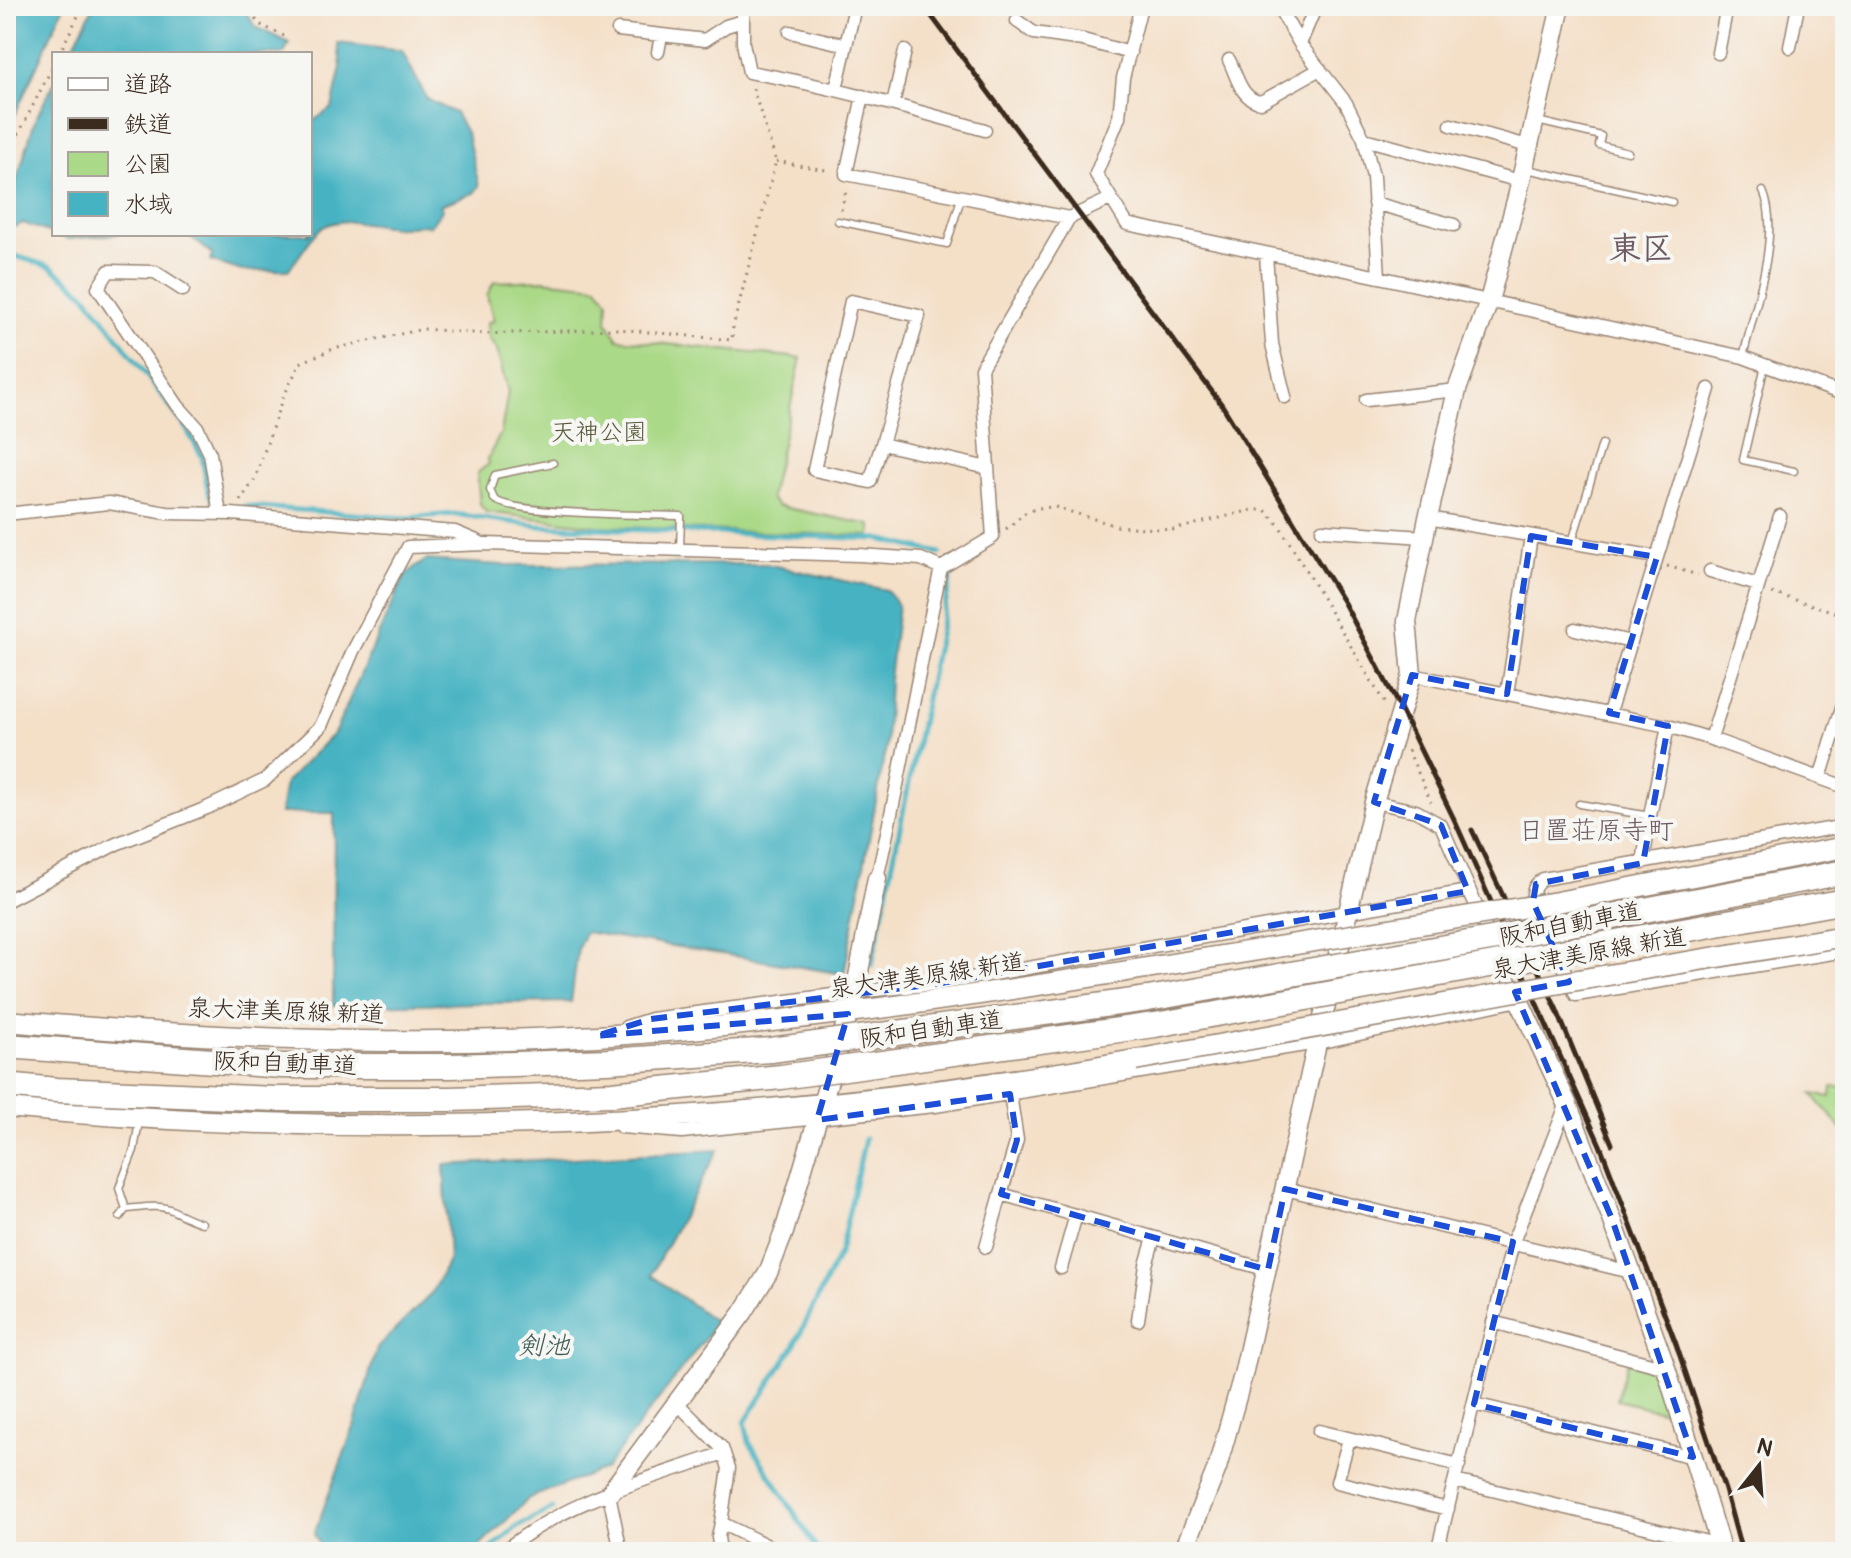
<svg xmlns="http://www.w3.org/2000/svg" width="1851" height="1558" font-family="Pangolin,'Klee One',sans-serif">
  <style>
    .green { fill: #aad987; stroke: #728252; stroke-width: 2 }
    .water { fill: #46b3c2; stroke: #406e70; stroke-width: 2 }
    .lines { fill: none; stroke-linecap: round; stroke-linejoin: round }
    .stream { stroke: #46b3c2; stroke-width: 5 }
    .lane-casing { stroke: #988472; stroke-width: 9 }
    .street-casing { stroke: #988472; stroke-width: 15 }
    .secondary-casing { stroke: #988472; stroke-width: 21 }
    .primary-casing { stroke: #988472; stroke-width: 23 }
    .path { stroke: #988472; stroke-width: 3; stroke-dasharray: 2 6; stroke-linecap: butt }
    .lane { stroke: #fff; stroke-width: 6 }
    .street { stroke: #fff; stroke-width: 12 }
    .secondary { stroke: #fff; stroke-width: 18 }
    .primary { stroke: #fff; stroke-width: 20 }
    .rail { stroke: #3b2a1e; stroke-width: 5 }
    .primary-bridge-casing { stroke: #988472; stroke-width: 23; stroke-linecap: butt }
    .highway-bridge-casing { stroke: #988472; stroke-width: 27; stroke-linecap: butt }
    .primary-bridge { stroke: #fff; stroke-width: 20 }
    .highway-bridge { stroke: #fff; stroke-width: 24 }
    .marked { fill: none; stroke: #1d4ed8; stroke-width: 6; stroke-dasharray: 16 10; stroke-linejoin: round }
    .labels { text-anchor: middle; stroke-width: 8; stroke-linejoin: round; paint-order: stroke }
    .park-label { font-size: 24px; fill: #575638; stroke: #f6f6f2 }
    .street-label { font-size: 24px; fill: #3b2a1e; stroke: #f6f6f2 }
    .neighbourhood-label { font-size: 26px; fill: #6d5a63; stroke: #f6f6f2 }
    .water-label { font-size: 26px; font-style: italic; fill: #3f5a57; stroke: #f6f6f2 }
    .district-label { font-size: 32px; font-weight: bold; fill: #6d5a63; stroke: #f6f6f2 }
  </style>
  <rect width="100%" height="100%" fill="#f6f6f2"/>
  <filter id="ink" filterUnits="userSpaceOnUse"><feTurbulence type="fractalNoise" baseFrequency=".0125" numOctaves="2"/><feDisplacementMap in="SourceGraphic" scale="16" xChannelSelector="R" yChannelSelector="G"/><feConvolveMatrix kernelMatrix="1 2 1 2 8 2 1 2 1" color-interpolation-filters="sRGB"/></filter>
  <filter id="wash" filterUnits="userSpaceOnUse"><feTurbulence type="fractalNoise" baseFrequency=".006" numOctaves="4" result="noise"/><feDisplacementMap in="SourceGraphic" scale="32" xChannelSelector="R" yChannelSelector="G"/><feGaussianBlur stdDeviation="1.8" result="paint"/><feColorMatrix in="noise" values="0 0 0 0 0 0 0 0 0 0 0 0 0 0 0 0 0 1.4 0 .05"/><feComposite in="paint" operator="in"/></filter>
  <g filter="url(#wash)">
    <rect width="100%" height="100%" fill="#f4dfc7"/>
    <!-- green -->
    <path class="green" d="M542,280L597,286L608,300L607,322L618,339L801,358L770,498L777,506L871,525V536L598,526L486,512L480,504L477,473L489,464L488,458L501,433L508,392L497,350L488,338L487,322L494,321L487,295L494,282Z
      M1845,1077V1128L1844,1131L1812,1094L1831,1097L1832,1087L1843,1088Z
      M1627,1362C1667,1373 1658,1376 1670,1413L1617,1400Z"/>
    <!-- water -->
    <path class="water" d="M6,6H64L6,134Z
      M94,6H241L256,27L289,43L284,54H69Z
      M338,43L402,51L427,99L455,113L467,134L479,186L474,193L440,205L443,209L430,226C419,222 406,229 393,227C369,225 333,212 315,234C305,246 299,258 288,270L242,271L211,261L212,254L187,234H310V123L332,108L341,67Z
      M54,83V234H118L68,239L23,223L7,230L11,199L35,120Z
      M426,560L502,565L766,564L886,590L898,605L889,680L886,747L844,974L585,932L578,948L571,1002L333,1005L334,813H280L285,783L335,732L405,575Z
      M718,1150L651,1275L717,1323L605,1469L529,1498L474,1552H339L322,1549L314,1534L354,1427L377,1348L431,1294L449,1259L444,1165Z"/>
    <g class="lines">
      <!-- stream -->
      <path class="stream" d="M6,253L51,267L85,294L184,425L202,456L208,490L212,500
        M245,506L407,518L454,514L539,526L879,539L940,553
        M872,965L952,571
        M488,1552L516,1527L552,1509
        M819,1552L749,1442L745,1422L794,1346L840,1252L865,1139"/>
    </g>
  </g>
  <g filter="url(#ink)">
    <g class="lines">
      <defs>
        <path id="lane" d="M1537,121L1601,136L1599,145L1628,152
          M1527,169L1672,202
          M838,221L947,244L962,195
          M1743,357C1753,313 1782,233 1763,191
          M1765,365L1743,460L1794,471
          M553,463L495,475L490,490L494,499C512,515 650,515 681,516L680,550
          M1572,542L1602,444
          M1579,804L1650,816
          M126,1209L119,1188L134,1150L139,1122
          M120,1217L126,1209C141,1208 158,1204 172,1210C182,1215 191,1220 202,1223"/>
        <path id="street" d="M743,6V43L749,72C829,86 907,108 985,130
          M1141,6L1123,78L1119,117L1096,174L1127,224L1379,277L1743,357L1845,395
          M1278,6L1300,44L1346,103L1364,139L1373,177L1379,277
          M1017,21L1034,33L1083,40L1130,53
          M618,30L705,40L726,26L743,21
          M790,32L846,45
          M1300,44L1316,6
          M1790,47L1798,6
          M658,52L661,36
          M1718,53L1727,6
          M1229,60C1237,76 1241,100 1261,102L1320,69
          M836,89L853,15
          M863,96L846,174L1069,218
          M893,104L905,51
          M1451,125L1528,146
          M1364,139L1520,181
          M1374,203L1454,225
          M1266,254L1272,344L1285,397
          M183,290L155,272L109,271L98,288L178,406L197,427L210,454L220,514
          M1366,400L1457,390
          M882,444L919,316L851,301L814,470L870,482L882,444L988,468
          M6,514L109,503L167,513L231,514L455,532L479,542
          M1428,518L1657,557L1609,713
          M1322,530L1423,537
          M1657,557L1709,389
          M1710,571L1758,585
          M1575,629L1631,642
          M1412,675L1668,726L1711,739L1845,787
          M1507,694L1531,536
          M1711,739L1780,516
          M1820,778L1845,698
          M1374,802L1416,811L1441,825L1491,940
          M1845,826L1543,879C1534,885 1532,890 1533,902L1576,995L1845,951
          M1643,863L1650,816L1668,726
          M877,878C901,775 918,671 941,568L993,537L981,368L1069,218L1110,199
          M6,901L116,844L207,808L265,780L321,726L353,651L408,547L485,544L859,555L921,559L941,568
          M626,1027L651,1019L855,992L936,984L1468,891
          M1010,1094L1017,1140L1001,1194L1268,1270
          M621,1127L682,1132L935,1106L1317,1043L1519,1000L1500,960
          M1285,1189L1631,1272
          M986,1247L1001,1194
          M1061,1268L1076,1215
          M1138,1320L1146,1265L1154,1238
          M1493,1322L1666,1368
          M677,1403L722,1448L729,1468L721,1523L780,1552
          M1474,1404L1693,1457
          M1319,1431L1459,1465
          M1349,1439L1337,1482L1448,1509
          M1455,1481L1720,1545
          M609,1494L621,1552
          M503,1552C565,1500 649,1479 724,1453
          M720,1552L718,1537L721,1523
          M1437,1552L1513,1242L1567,1103"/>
        <path id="secondary" d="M1519,1000L1567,1103L1612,1219L1666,1368L1722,1552
          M609,1494L743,1313L768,1273L784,1232L855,992L877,878
          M1183,1552L1217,1468L1243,1375L1317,1043L1374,802L1412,675L1407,621L1428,518L1457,390L1489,301L1517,197L1561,6"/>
        <path id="primary" d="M6,1021C202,1038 400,1048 597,1036C786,1025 973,996 1159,966
          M6,1107C381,1142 764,1127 1135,1060"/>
      </defs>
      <!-- lane casing -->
      <use href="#lane" class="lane-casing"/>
      <!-- street casing -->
      <use href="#street" class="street-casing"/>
      <!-- secondary casing -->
      <use href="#secondary" class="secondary-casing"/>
      <!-- primary casing -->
      <use href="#primary" class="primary-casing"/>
      <!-- path -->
      <path class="path" d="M246,6L259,24L284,36
        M59,54L83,6
        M776,161L831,171
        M6,181L18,135L54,64
        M841,210L847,187
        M240,501L255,479L281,402L300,363L333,349L423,329L485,334L617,329L732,340L733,327L776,161L752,86
        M1006,529L1025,513L1037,508L1055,507L1117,526L1172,530L1252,510H1265L1279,525L1385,704
        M1667,566L1698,575
        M1772,593L1845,615
        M1408,750L1431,802"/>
      <!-- lane -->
      <use href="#lane" class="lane"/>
      <!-- street -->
      <use href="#street" class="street"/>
      <!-- secondary -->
      <use href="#secondary" class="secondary"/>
      <!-- primary -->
      <use href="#primary" class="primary"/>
      <!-- rail -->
      <path class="rail" d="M924,6L1222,405L1344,603L1401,710L1454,819L1600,1145L1676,1344L1725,1490L1742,1552
        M1472,830L1556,1008L1612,1144"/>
      <defs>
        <path id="primary-bridge" d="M1159,966L1557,902L1845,847
          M1135,1060L1566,982L1845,936"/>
        <path id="highway-bridge" d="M6,1046L282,1066H452L608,1061L771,1050L1148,999L1491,939L1845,872
          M6,1085L56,1090L277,1099H450L612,1094L781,1077L1155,1025L1845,901"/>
      </defs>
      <!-- primary-bridge casing -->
      <use href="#primary-bridge" class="primary-bridge-casing"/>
      <!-- highway-bridge casing -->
      <use href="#highway-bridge" class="highway-bridge-casing"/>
      <!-- primary-bridge -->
      <use href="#primary-bridge" class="primary-bridge"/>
      <!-- highway-bridge -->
      <use href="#highway-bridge" class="highway-bridge"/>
    </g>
  </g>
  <!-- marked area -->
  <path class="marked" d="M1531,536L1657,557L1609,713L1668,726L1643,863L1536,884L1533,902L1569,982L1515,992L1612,1219L1693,1457L1474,1404L1513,1242L1285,1189L1268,1270L1001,1194L1017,1140L1010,1094L817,1120L848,1014L596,1036L651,1019L936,984L1468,891L1441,825L1374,802L1412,675L1507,694Z"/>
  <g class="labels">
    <!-- park labels -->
    <g class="park-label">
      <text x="599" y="440">天神公園</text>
    </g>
    <!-- street labels -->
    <g class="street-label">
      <text transform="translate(1570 924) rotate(-11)" y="8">阪和自動車道</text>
      <text transform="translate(1589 953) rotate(-10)" y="8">泉大津美原線 新道</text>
      <text transform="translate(927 975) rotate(-8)" y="8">泉大津美原線 新道</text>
      <text transform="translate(286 1011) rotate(2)" y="8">泉大津美原線 新道</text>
      <text transform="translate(931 1029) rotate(-8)" y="8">阪和自動車道</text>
      <text transform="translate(285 1063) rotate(2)" y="8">阪和自動車道</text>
    </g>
    <!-- neighbourhood labels -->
    <g class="neighbourhood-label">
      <text x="1596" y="839">日置荘原寺町</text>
    </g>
    <!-- water labels -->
    <g class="water-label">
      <text x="544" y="1354">剣池</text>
    </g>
    <!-- district labels -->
    <g class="district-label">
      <text x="1641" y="259">東区</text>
    </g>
  </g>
  <!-- margin -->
  <rect width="1851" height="1558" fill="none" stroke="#f6f6f2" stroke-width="32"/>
  <!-- legend -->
  <rect x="52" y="52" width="260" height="184" fill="#f6f6f2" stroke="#aba49d" stroke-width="2"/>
  <rect x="68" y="78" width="40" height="12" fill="#ffffff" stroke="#aba49d" stroke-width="2"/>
  <text x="124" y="92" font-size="24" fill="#3b2a1e">道路</text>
  <rect x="68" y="118" width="40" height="12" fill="#3b2a1e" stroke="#aba49d" stroke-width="2"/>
  <text x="124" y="132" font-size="24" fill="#3b2a1e">鉄道</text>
  <rect x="68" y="152" width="40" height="24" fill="#aad987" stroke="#aba49d" stroke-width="2"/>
  <text x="124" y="172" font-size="24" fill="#3b2a1e">公園</text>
  <rect x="68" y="192" width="40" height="24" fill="#46b3c2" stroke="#aba49d" stroke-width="2"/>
  <text x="124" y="212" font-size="24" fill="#3b2a1e">水域</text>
  <!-- north arrow -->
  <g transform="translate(1759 1466) rotate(17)" stroke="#f6f6f2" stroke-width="6" paint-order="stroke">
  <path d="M0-6L14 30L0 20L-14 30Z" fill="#3b2a1e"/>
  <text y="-12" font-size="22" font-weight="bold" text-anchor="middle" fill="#3b2a1e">N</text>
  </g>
</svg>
